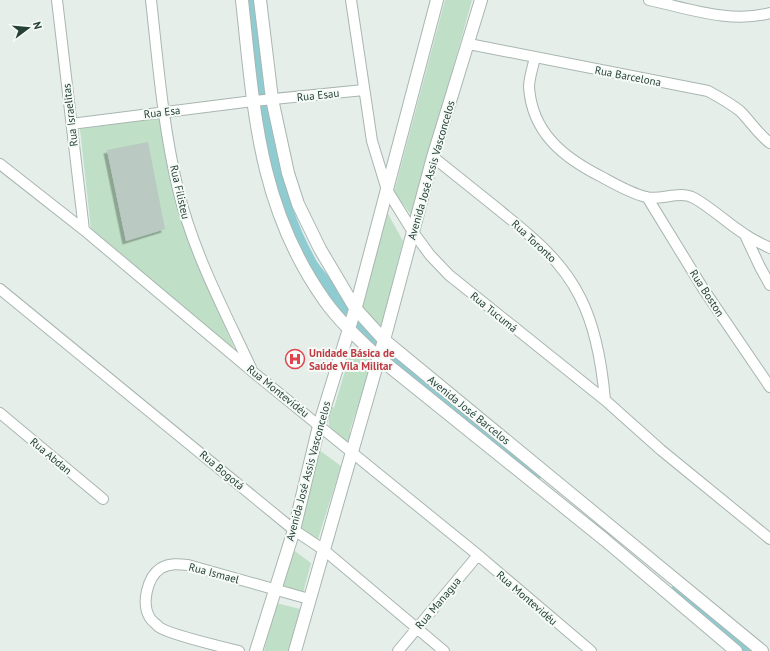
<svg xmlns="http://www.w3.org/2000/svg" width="770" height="651" font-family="'PT Sans',sans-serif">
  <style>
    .green { fill: #bfdfc6 }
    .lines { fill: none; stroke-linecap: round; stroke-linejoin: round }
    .river { stroke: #8fccd2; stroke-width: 16 }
    .building { fill: #bbc9c3; filter: url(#shadow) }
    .minor-casing { stroke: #a8b6b1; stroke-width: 12 }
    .tertiary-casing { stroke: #a8b6b1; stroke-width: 14 }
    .minor { stroke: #fff; stroke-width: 10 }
    .tertiary { stroke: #fff; stroke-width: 12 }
    .labels { text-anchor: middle; stroke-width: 4; stroke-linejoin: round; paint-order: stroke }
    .street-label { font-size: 11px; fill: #254037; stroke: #f6fbf8 }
    .health-label { font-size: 11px; font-weight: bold; fill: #be3a42; stroke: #f6fbf8; text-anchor: start }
  </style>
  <defs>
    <filter id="shadow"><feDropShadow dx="-3.5" dy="3.5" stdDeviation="0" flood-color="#0004"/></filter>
  </defs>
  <rect width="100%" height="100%" fill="#e6eeea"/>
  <!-- green -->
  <path class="green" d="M445,0H472L412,216L394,192Z
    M161,118L175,197L199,269L235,350L91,229L80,129Z
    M387,212L403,241L381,327L359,305Z
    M351,351L373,361L350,430V445L329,426L328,404L334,408Z
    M319,450L341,466L318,539L298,526Z
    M292,549L311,563L303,593L281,588Z
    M276,603L300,609L288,651H264Z"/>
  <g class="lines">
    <!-- river -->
    <path class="river" d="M249,0C259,87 264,182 307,260C311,269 319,277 325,285C340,305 355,325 372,344L533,475
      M677,593L747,651"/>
  </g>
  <!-- building -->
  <path class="building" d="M148,142L165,229L126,241L107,150Z"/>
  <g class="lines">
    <defs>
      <path id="minor" d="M57,0L84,230
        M151,0C158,63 163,127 178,189C193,252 224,310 251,368
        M351,0L372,141L387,190L413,232L430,255L449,275L605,400L661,450L770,539
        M649,0C687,8 731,24 770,13
        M469,44L708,91C719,97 730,103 740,111C751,122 758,134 770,143
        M535,57C533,67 529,78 529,87C532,133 564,158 602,177C615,184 630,193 646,197C661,201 679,190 694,198C712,208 728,224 746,235C753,240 762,244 770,248
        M71,124L253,101L364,90
        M433,157C453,173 473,189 493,205C526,232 560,257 580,297C596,328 602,366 605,400
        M0,164L84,230L253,372L478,555L591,651
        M647,197L704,290L770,387
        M745,235L760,267L770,285
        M0,289L294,530L324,550L444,651
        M0,413L103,499
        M239,651C223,647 170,635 159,627C157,625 152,621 150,618C141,604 147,577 161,568C170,563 179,564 188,565L309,599
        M398,651L478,555"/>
      <path id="tertiary" d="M242,0C254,110 258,207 325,301C340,322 360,340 379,358L605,540L736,651
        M260,0L272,99L288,173L298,204L320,249L355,308L384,340L762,651
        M256,651L294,530L319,426L357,303L437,0
        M295,651L384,340L433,157L481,0"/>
    </defs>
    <!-- minor casing -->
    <use href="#minor" class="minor-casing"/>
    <!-- tertiary casing -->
    <use href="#tertiary" class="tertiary-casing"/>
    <!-- minor -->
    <use href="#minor" class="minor"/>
    <!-- tertiary -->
    <use href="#tertiary" class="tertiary"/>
  </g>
  <!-- icons -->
  <defs>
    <symbol id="hospital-ring" viewBox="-11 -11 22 22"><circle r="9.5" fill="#f6fbf8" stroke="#e0444e" stroke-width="1.5"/><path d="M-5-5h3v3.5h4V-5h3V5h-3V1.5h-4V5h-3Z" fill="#e0444e"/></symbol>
  </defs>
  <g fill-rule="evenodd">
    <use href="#hospital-ring" x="284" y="348" width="22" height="22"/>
  </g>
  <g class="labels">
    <!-- street labels -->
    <g class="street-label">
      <text transform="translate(628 76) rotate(11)" y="4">Rua Barcelona</text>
      <text transform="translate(318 95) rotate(-6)" y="4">Rua Esau</text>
      <text transform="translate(162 112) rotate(-7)" y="4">Rua Esa</text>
      <text transform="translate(70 115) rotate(-97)" y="4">Rua Israelitas</text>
      <text transform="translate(431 170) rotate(-74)" y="4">Avenida José Assis Vasconcelos</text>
      <text transform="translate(180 192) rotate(77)" y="4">Rua Filisteu</text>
      <text transform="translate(534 241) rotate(43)" y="4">Rua Toronto</text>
      <text transform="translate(707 293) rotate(57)" y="4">Rua Boston</text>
      <text transform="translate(494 312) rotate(39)" y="4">Rua Tucumá</text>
      <text transform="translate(278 391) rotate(39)" y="4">Rua Montevidéu</text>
      <text transform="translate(469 410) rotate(39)" y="4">Avenida José Barcelos</text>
      <text transform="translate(51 456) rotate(40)" y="4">Rua Abdan</text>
      <text transform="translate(222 470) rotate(40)" y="4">Rua Bogotá</text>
      <text transform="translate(308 471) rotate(-75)" y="4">Avenida José Assis Vasconcelos</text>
      <text transform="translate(214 573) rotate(15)" y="4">Rua Ismael</text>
      <text transform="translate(527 598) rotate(41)" y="4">Rua Montevidéu</text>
      <text transform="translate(438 603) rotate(-50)" y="4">Rua Managua</text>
    </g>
    <!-- health labels -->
    <g class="health-label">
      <text x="309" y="357">Unidade Básica de<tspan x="309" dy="13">Saúde Vila Militar</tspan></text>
    </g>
  </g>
  <!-- north arrow -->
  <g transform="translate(28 28) rotate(74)" stroke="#f6fbf8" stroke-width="3" paint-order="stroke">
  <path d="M0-3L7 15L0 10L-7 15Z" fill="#254037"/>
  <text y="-6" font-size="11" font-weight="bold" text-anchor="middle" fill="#254037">N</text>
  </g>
</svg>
